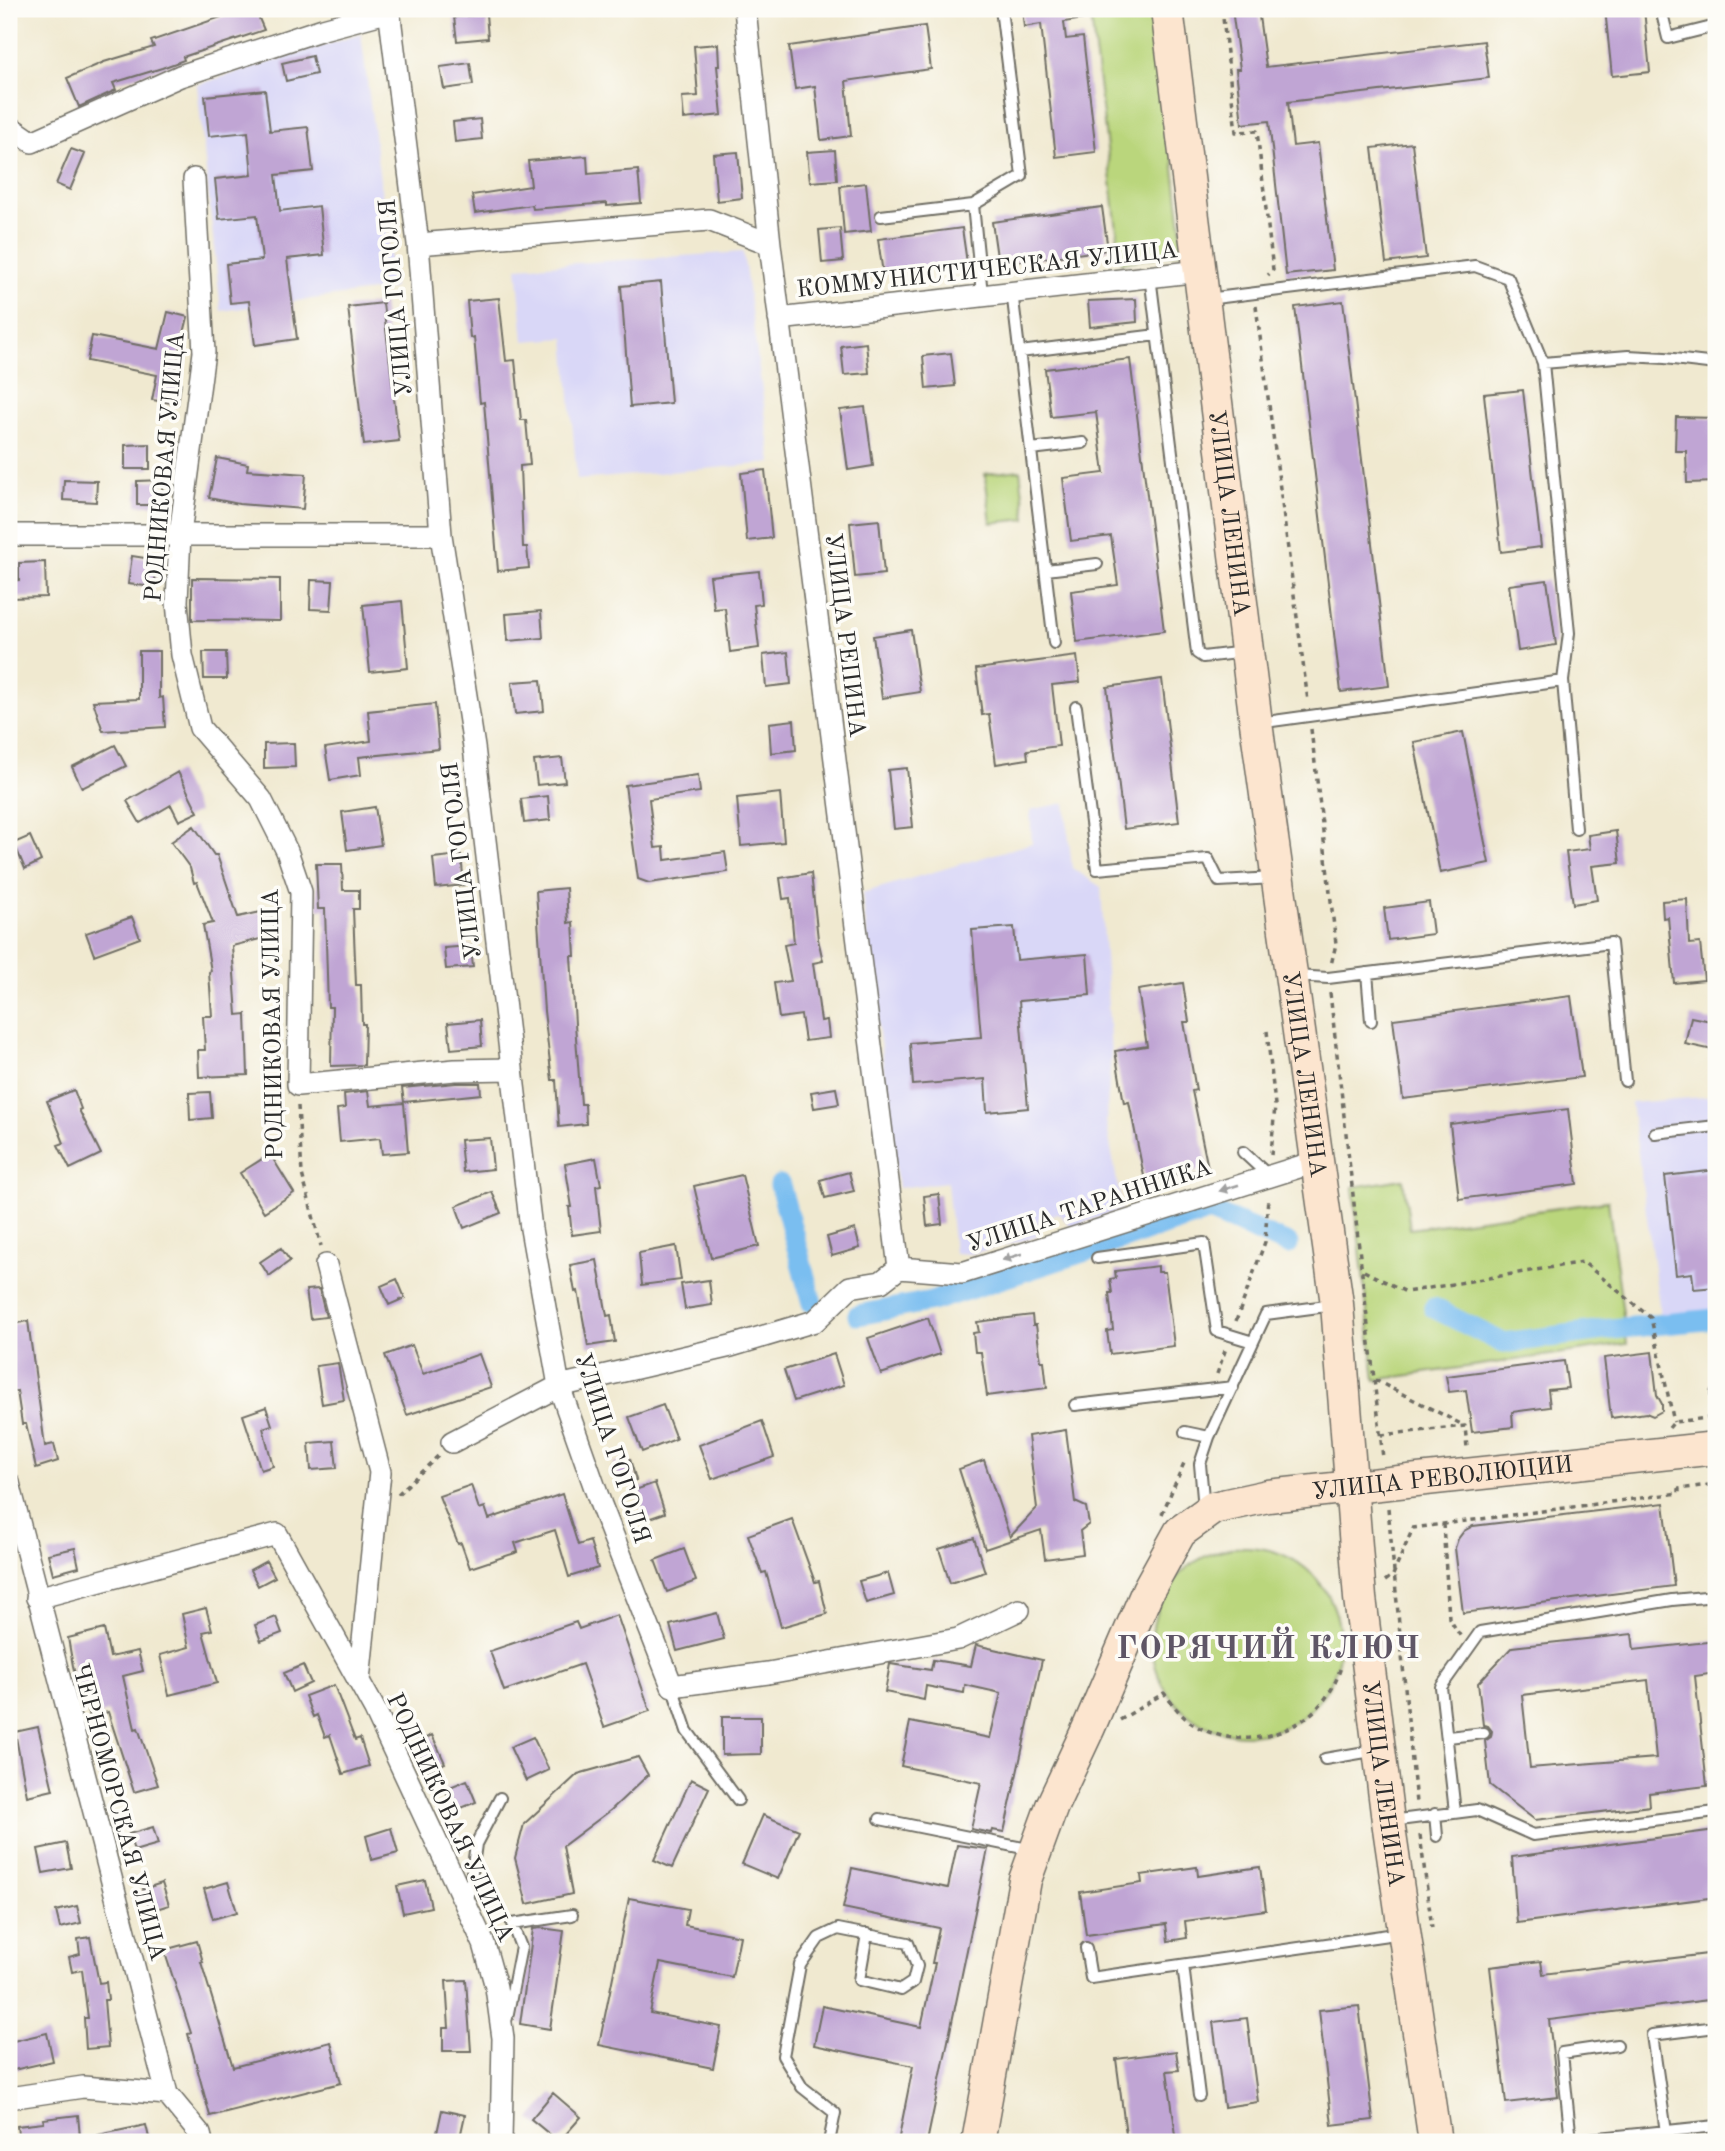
<svg xmlns="http://www.w3.org/2000/svg" width="1725" height="2151" font-family="'Old Standard TT',serif">
  <style>
    .built { fill: #d9d7f7 }
    .green { fill: #bad67c; stroke: #728054; stroke-width: 2 }
    .lines { fill: none; stroke-linecap: round; stroke-linejoin: round }
    .canal { stroke: #7abef0; stroke-width: 21 }
    .building { fill: #c0a5d4; fill-rule: evenodd }
    .lane-casing { stroke: #706e65; stroke-width: 14 }
    .street-casing { stroke: #706e65; stroke-width: 24 }
    .secondary-casing { stroke: #706e65; stroke-width: 35 }
    .path { stroke: #706e65; stroke-width: 3.5; stroke-dasharray: 5 5; stroke-linecap: butt }
    .lane { stroke: #fff; stroke-width: 10 }
    .street { stroke: #fff; stroke-width: 21 }
    .secondary { stroke: #fce5cf; stroke-width: 32 }
    .oneway { fill: #a0a0a0 }
    .labels { text-anchor: middle; stroke-width: 7; stroke-linejoin: round; paint-order: stroke }
    .street-label { font-size: 24px; fill: #2b2b2b; stroke: #fdfcf7 }
    .district-label { font-size: 32px; font-weight: bold; letter-spacing: 2px; fill: #5f5666; stroke: #fdfcf7 }
  </style>
  <rect width="100%" height="100%" fill="#fdfcf7"/>
  <filter id="ink" filterUnits="userSpaceOnUse"><feTurbulence type="fractalNoise" baseFrequency=".0143" numOctaves="2"/><feDisplacementMap in="SourceGraphic" scale="14" xChannelSelector="R" yChannelSelector="G"/><feConvolveMatrix kernelMatrix="1 2 1 2 8 2 1 2 1" color-interpolation-filters="sRGB"/></filter>
  <filter id="wash" filterUnits="userSpaceOnUse"><feTurbulence type="fractalNoise" baseFrequency=".00686" numOctaves="4" result="noise"/><feDisplacementMap in="SourceGraphic" scale="28" xChannelSelector="R" yChannelSelector="G"/><feGaussianBlur stdDeviation="1.57" result="paint"/><feColorMatrix in="noise" values="0 0 0 0 0 0 0 0 0 0 0 0 0 0 0 0 0 1.4 0 .05"/><feComposite in="paint" operator="in"/></filter>
  <g filter="url(#wash)">
    <rect width="100%" height="100%" fill="#f0e9d0"/>
    <!-- built -->
    <path class="built" d="M361,34L394,288L221,311L197,85Z
      M743,252L772,463L577,480L565,338L524,341L517,267Z
      M1065,803L1072,868L1101,887L1111,1055L1106,1121L1122,1209L1072,1227L1058,1213L1039,1219L1036,1237L971,1254L954,1253L947,1182L898,1188L862,893L1032,843L1030,810Z
      M1716,1096V1311L1661,1319L1631,1103Z"/>
    <!-- green -->
    <path class="green" d="M1090,9H1155L1184,252L1121,263Z
      M1020,470L1026,519L991,523L985,474Z
      M1403,1179L1410,1229L1608,1201L1627,1344L1375,1380L1353,1187Z
      M1152 1641a94 94 0 1 1 188 0a94 94 0 1 1-188 0Z"/>
    <g class="lines">
      <!-- canal -->
      <path class="canal" d="M780,1185L812,1303
        M1434,1308L1503,1343L1612,1329L1716,1319
        M858,1315L932,1301L1209,1211L1288,1244"/>
    </g>
    <g id="blocks">
      <!-- building -->
      <path class="building" d="M228,9H255L264,30L183,57L184,60L162,68L113,83L116,90L79,107L67,78L104,62L154,47L151,41L230,14Z
        M1022,9H1083L1084,19L1064,22L1066,39L1083,37L1096,152L1056,157L1041,24L1024,27Z
        M1232,9H1258L1266,67L1484,41L1489,78L1288,102L1293,146L1318,143L1333,270L1286,275L1269,121L1242,124L1236,69H1240Z
        M1605,9H1644L1650,72L1612,76Z
        M486,14L488,38L457,41L454,17Z
        M925,26L931,69L846,81L851,136L821,140L815,86L795,89L789,46Z
        M718,44L719,66H717L722,115L684,119L682,97L698,96L694,46Z
        M312,56L316,74L286,81L282,63Z
        M470,63L473,85L444,89L440,67Z
        M265,90L270,131L308,127L313,171L276,175L280,211L319,206L324,255L287,259L297,339L255,345L249,301L230,303L226,264L262,260L257,215L219,219L215,179L252,175L248,132L209,136L205,96Z
        M480,119L482,139L455,142L453,122Z
        M1412,143L1426,258L1386,263L1372,148Z
        M71,149L85,154L70,190L56,184Z
        M835,150L837,180L810,182L807,152Z
        M738,152L742,198L717,201L713,154Z
        M587,156L588,174L638,170L641,203L607,206V203L533,209L532,205L475,213L472,195L531,186L528,161Z
        M866,183L871,231L844,234L840,186Z
        M1102,207L1108,250L998,264L992,222Z
        M840,228L843,261L822,263L819,230Z
        M962,228L967,263L883,274L878,239Z
        M661,282L671,403L630,407L621,286Z
        M499,298L506,361L515,360L521,420H526L530,465L520,466L523,547H527L529,568L498,571L484,402L480,403L474,337L470,338L467,301Z
        M1136,299L1137,322L1090,327L1088,301Z
        M1343,301L1389,686L1341,692L1295,307Z
        M383,303L399,441L364,445L348,307Z
        M168,312L188,317L172,382L181,383L178,404L152,400L157,375L87,361L92,336L159,349Z
        M866,343L869,373L844,375L841,346Z
        M951,353L955,386L926,389L923,356Z
        M1130,359L1164,631L1077,642L1071,591L1118,585L1111,536L1071,541L1063,478L1104,473L1096,412L1051,417L1045,369Z
        M1523,390L1541,547L1501,552L1484,394Z
        M865,407L873,466L848,470L840,410Z
        M1676,417L1716,418V482L1687,483L1686,451H1675Z
        M150,444V469H125V445Z
        M217,458L248,464L247,470L306,474L303,509L239,504L209,498Z
        M765,470L772,538L747,541L741,473Z
        M64,480L97,481L96,502L63,500Z
        M162,480L163,505H137V481Z
        M879,520L884,574L855,577L850,523Z
        M132,556L158,560L154,587L128,584Z
        M45,562L46,597L9,598V581L19,580V563Z
        M759,571L762,604L754,605L759,648L730,652L725,608L714,609L710,576Z
        M192,578L280,579V621L192,620Z
        M311,580L333,581L331,610L310,609Z
        M1547,580L1556,645L1518,651L1509,585Z
        M402,601L408,668L370,672L363,605Z
        M541,611L543,638L508,641L506,614Z
        M911,630L920,692L882,698L873,636Z
        M139,651H159V698L163,697L165,727L103,731L93,701L139,699Z
        M203,652H226L227,679H204Z
        M788,652L791,684L766,687L763,655Z
        M1077,656L1080,682L1052,685L1059,746L1027,750L1028,759L996,764L989,714L982,715L976,669Z
        M1162,679L1179,822L1124,829L1107,687Z
        M541,680L544,711L515,714L512,682Z
        M435,704L439,749L359,757L361,775L330,780L325,748L371,741L368,711Z
        M794,720L796,750L771,753L769,723Z
        M1463,732L1489,863L1440,873L1414,742Z
        M294,743L295,767L264,768V744Z
        M115,745L126,766L82,788L72,767Z
        M562,758L565,782L537,785L534,761Z
        M907,768L913,827L894,829L888,770Z
        M178,772L198,812L179,821L171,805L140,823L127,801Z
        M698,775L700,792L649,799L655,848L664,847L665,860L725,852L728,872L649,883L638,879L625,785Z
        M780,793L784,842L741,846L737,798Z
        M548,796L550,820L524,823L521,799Z
        M375,807L381,845L347,850L342,812Z
        M194,826L214,855H217L238,917L270,910L276,935L232,946L237,1015L246,1014L248,1075L199,1077L198,1050H205L203,1016H212L209,972L211,971L203,925L213,923L197,882L194,883L190,868L171,842Z
        M1616,831L1620,863L1592,866L1597,900L1573,904L1566,852L1590,849L1588,835Z
        M30,836L41,861L25,869L14,843Z
        M461,855L464,885L436,888L433,858Z
        M316,864H342L343,890H359V909H353L356,985H361L362,1024H365L364,1065L331,1066L332,1007H328L325,909H318Z
        M811,873L818,939L823,961L813,963L821,1021L827,1020L829,1038L805,1041L801,1015L779,1018L774,983L791,981L784,945L794,943L790,898L783,899L780,878Z
        M566,888L568,923L573,922L575,956H571L575,1024L581,1104H585L586,1124L559,1127L556,1080H552L544,1011L536,891Z
        M1687,899L1689,944L1700,943L1704,980L1674,983L1668,917L1663,918L1662,901Z
        M1429,902L1433,934L1388,940L1384,908Z
        M132,917L140,938L94,955L86,933Z
        M1014,927L1017,960L1087,954L1090,995L1019,1001L1028,1108L987,1112L985,1079L913,1085L910,1043L981,1037L972,930Z
        M471,946L473,967L446,969L444,948Z
        M1183,983L1189,1022H1184L1196,1090L1192,1091L1208,1168L1145,1181L1129,1102L1124,1103L1115,1051L1147,1046L1138,990Z
        M1571,996L1582,1077L1403,1099L1393,1019Z
        M1691,1017L1716,1022L1713,1050L1685,1044Z
        M480,1020L482,1046L451,1049L448,1023Z
        M456,1083H480L481,1094L404,1102L402,1088Z
        M836,1088L839,1104L814,1108L811,1092Z
        M74,1090L81,1109L79,1110L101,1154L70,1169L58,1145L64,1143L47,1101Z
        M368,1091L370,1106L404,1103L408,1152L382,1154L380,1138L340,1142L337,1109L345,1108L344,1094Z
        M210,1092L212,1118L190,1120L189,1093Z
        M1568,1109L1577,1184L1459,1199L1450,1124Z
        M490,1138L493,1169L463,1172L460,1140Z
        M270,1154L294,1193L264,1212L240,1173Z
        M596,1158L601,1185L596,1186L601,1231L572,1235L569,1207H572L565,1164Z
        M1716,1170V1287L1694,1289L1692,1273L1676,1275L1665,1176Z
        M849,1172L854,1191L825,1198L820,1180Z
        M742,1175L759,1246L711,1258L694,1186Z
        M492,1192L501,1213L464,1228L456,1206Z
        M939,1194L942,1224L927,1226L924,1196Z
        M855,1229L860,1248L832,1256L827,1237Z
        M676,1246L681,1280L642,1285L639,1253Z
        M281,1248L290,1261L269,1276L260,1262Z
        M597,1260L607,1316L611,1315L615,1342L588,1346L578,1291L575,1292L570,1265Z
        M1158,1266V1272H1165L1174,1346L1110,1354L1107,1331L1113,1330L1109,1293H1112L1110,1279L1116,1278L1115,1271Z
        M397,1279L405,1298L389,1305L381,1286Z
        M709,1280L712,1305L685,1309L681,1284Z
        M319,1289L326,1317L310,1319L306,1290Z
        M1032,1315L1033,1325H1036L1041,1361H1044L1047,1388L987,1396L981,1352H975L973,1333L979,1332L977,1322Z
        M928,1318L940,1354L881,1374L868,1338Z
        M28,1321L45,1446L54,1444L58,1461L36,1468L26,1424H22L17,1391L11,1392L9,1378V1325Z
        M412,1345L423,1374L479,1354L491,1387L407,1415L385,1355Z
        M1652,1352L1657,1395L1662,1404V1411L1653,1416L1646,1413L1611,1418L1604,1358Z
        M834,1354L844,1385L794,1401L784,1370Z
        M1564,1361L1568,1388L1548,1390L1550,1407L1512,1412L1513,1427L1472,1432L1466,1390L1449,1392L1446,1376Z
        M338,1363L344,1400L322,1404L316,1366Z
        M663,1405L676,1439L642,1452L629,1417Z
        M266,1407L272,1425L263,1428L273,1466L261,1470L243,1415Z
        M762,1421L774,1457L712,1479L699,1445Z
        M1066,1430L1075,1502L1086,1507L1089,1524L1080,1531L1083,1554L1045,1559L1041,1530L985,1549L959,1469L984,1460L1010,1537L1037,1508L1028,1436Z
        M334,1441L337,1468L311,1470L309,1443Z
        M630,1459L636,1480L620,1484L614,1463Z
        M655,1483L665,1513L645,1520L635,1490Z
        M471,1485L479,1509L485,1507L489,1519L562,1494L578,1545L590,1541L598,1568L569,1577L555,1530L515,1543L518,1552L470,1568L461,1543L458,1544L439,1496Z
        M1664,1503L1674,1586L1463,1613L1455,1548L1458,1539L1464,1531L1473,1526Z
        M792,1519L815,1582L819,1581L827,1614L781,1627L766,1572L762,1573L748,1535Z
        M974,1538L985,1572L950,1583L939,1549Z
        M75,1548L79,1567L53,1574L48,1554Z
        M684,1549L696,1581L667,1592L655,1560Z
        M266,1561L275,1577L258,1586L250,1570Z
        M888,1573L894,1595L866,1603L859,1581Z
        M206,1608L212,1630L203,1632L217,1683L169,1695L160,1655L189,1647L182,1614Z
        M717,1613L724,1639L677,1651L670,1625Z
        M617,1615L650,1711L604,1727L582,1664L504,1691L490,1651L576,1622L579,1629Z
        M276,1617L282,1633L261,1641L255,1625Z
        M104,1629L110,1657L138,1651L143,1671L123,1676L135,1729L138,1728L158,1785L134,1792L108,1712L90,1717L82,1686L78,1687L73,1666L68,1638Z
        M1632,1634L1634,1650L1716,1641V1673L1695,1676L1707,1786L1649,1793L1650,1806L1535,1820L1490,1785L1485,1741L1491,1737L1492,1731L1488,1726L1483,1725L1478,1683L1512,1647ZM1648,1680L1656,1758L1530,1768L1522,1695Z
        M976,1645L1042,1660L1004,1832L992,1830L991,1833L971,1829L981,1783L901,1766L910,1722L990,1738L1001,1693L965,1685L964,1693L926,1686L924,1700L885,1692L890,1664L931,1670L933,1660L971,1666Z
        M303,1665L311,1683L292,1692L284,1673Z
        M334,1685L355,1740L360,1738L369,1766L343,1774L330,1735L325,1737L317,1715L313,1717L305,1696Z
        M722,1717H761V1754L722,1755Z
        M38,1727L53,1790L27,1796L15,1732Z
        M432,1735L445,1763L428,1771L415,1743Z
        M533,1737L549,1770L526,1781L510,1747Z
        M638,1757L648,1775L611,1810L563,1846L572,1894L527,1904L515,1858L524,1824L578,1774Z
        M691,1779L709,1788L672,1868L654,1860Z
        M467,1780L476,1802L454,1811L445,1789Z
        M763,1815L799,1830L778,1879L742,1864Z
        M153,1827L158,1844L134,1851L129,1834Z
        M391,1828L398,1853L372,1860L366,1836Z
        M1716,1830V1897L1517,1923L1512,1857Z
        M66,1843L71,1868L43,1873L38,1849Z
        M957,1845L988,1849L927,2142H898L913,2066L814,2045L822,2006L921,2027L935,1963H932L939,1928L843,1908L852,1868L948,1888Z
        M1197,1867L1198,1876L1260,1867L1266,1910L1185,1921L1187,1938L1168,1941L1166,1924L1086,1935L1080,1892L1142,1883L1141,1875Z
        M425,1880L431,1907L403,1913L397,1886Z
        M228,1882L237,1912L213,1919L204,1889Z
        M162,1883L169,1905L150,1911L143,1889Z
        M629,1898L688,1909L685,1925L740,1936L732,1977L660,1963L650,2013L721,2027L713,2068L599,2045Z
        M77,1906L81,1923L60,1928L56,1911Z
        M541,1928L564,1931L550,2029L520,2024L533,1929Z
        M90,1937L99,1983L106,1982L108,2000H104L108,2047L86,2049L84,2018H88L82,1970L72,1972L69,1957L80,1954L78,1939Z
        M197,1941L203,1962H201L233,2067L331,2042L341,2083L210,2116L188,2034L191,2033L164,1950Z
        M1716,1953V1999L1549,2020L1558,2097L1506,2103L1490,1967L1541,1961L1543,1974Z
        M466,1980L471,2051H443V2028H449L446,1981Z
        M1359,2006L1373,2120L1332,2125L1319,2010Z
        M1247,2018L1258,2102L1224,2107L1213,2022Z
        M47,2033L53,2061L9,2071V2042Z
        M1176,2051L1179,2070L1167,2071L1177,2142H1127L1116,2059Z
        M553,2093L581,2117L559,2142L531,2119Z
        M442,2110L465,2115L459,2142H435Z
        M78,2115L80,2137L19,2142L17,2126L44,2123L43,2119Z
        M146,2125L150,2142H98V2135Z"/>
    </g>
  </g>
  <g filter="url(#ink)">
    <use href="#blocks" fill-opacity="0" stroke="#706e65" stroke-width="2"/>
    <g class="lines">
      <defs>
        <path id="lane" d="M1661,9L1668,38L1716,26
          M973,205L1022,176L1001,9
          M881,216L973,205L982,294
          M1150,276L1197,653L1203,657L1245,652
          M1012,291L1054,643
          M1207,299L1475,266L1508,278L1543,363L1628,356L1665,358L1716,364
          M1020,352L1157,335
          M1543,363L1569,633L1563,681L1576,829
          M1031,449L1083,443
          M1046,570L1097,564
          M1076,707L1097,869L1208,859L1219,881L1275,878
          M1258,723L1563,681
          M1367,973L1371,1021
          M1295,976L1328,978L1611,943L1625,1081
          M1655,1133L1716,1126
          M1243,1152L1269,1176
          M1097,1258L1204,1243L1217,1331L1253,1342
          M1716,1393V1395
          M1075,1405L1233,1387
          M1185,1432L1209,1437
          M1204,1509L1200,1464L1209,1437L1266,1314L1334,1305
          M672,1686L687,1731L738,1800
          M1448,1737L1484,1733
          M1325,1759L1377,1750
          M1455,1812L1441,1687L1480,1632L1672,1600L1716,1596
          M1435,1814L1437,1836
          M880,1819L1033,1850
          M1391,1821L1477,1810L1533,1835L1716,1812
          M468,1901L476,1844L500,1798
          M1086,1948L1091,1978L1402,1933
          M1183,1965L1199,2096
          M507,2018L521,1947L512,1924L572,1915
          M1666,2132L1652,2035L1716,2027
          M1571,2141L1562,2053L1617,2045
          M829,2142L835,2113L802,2087L783,2056L800,1965L819,1938L838,1929L908,1943L917,1966L913,1982L901,1990L859,1980L867,1934
          M1560,2142L1716,2126"/>
        <path id="street" d="M389,9L418,244L441,535L474,747L531,1229L559,1386L601,1505L672,1686L768,1673L958,1639L1019,1610
          M745,9L770,244L899,1268
          M9,126L32,142L180,76L323,29L390,11
          M194,179L204,352L180,534L177,602L182,655L200,728L261,799L287,851L301,892L298,1085L455,1070L512,1069
          M418,244L709,220L770,244
          M779,319L1200,271
          M9,535H441
          M326,1265L380,1472L359,1681
          M452,1442L559,1386L731,1346L815,1321L850,1287L881,1282L899,1268L962,1273L1318,1161
          M9,1483L167,2094L200,2134L202,2142
          M37,1598L277,1534L375,1710L484,1944L496,1987L503,2038L501,2142
          M9,2098L83,2087L167,2094"/>
        <g id="secondary">
          <path id="s1" d="M1167,9L1256,723L1337,1304L1360,1598L1388,1821L1435,2142"/>
          <path id="s2" d="M978,2142L1025,1880L1052,1806L1089,1727L1148,1590L1180,1532L1213,1508L1268,1496L1716,1448"/>
        </g>
      </defs>
      <!-- lane casing -->
      <use href="#lane" class="lane-casing"/>
      <!-- street casing -->
      <use href="#street" class="street-casing"/>
      <!-- secondary casing -->
      <use href="#secondary" class="secondary-casing"/>
      <!-- path -->
      <path class="path" d="M1222,9L1236,132L1257,131L1273,270L1268,275
        M1256,306L1308,701
        M1311,729L1336,944L1331,965
        M1330,993L1383,1458
        M1267,1031L1275,1105L1271,1155
        M298,1106L302,1174L321,1246
        M1364,1271L1406,1292L1583,1262L1651,1318L1674,1422
        M1236,1321L1265,1242L1268,1197
        M1217,1374L1226,1348
        M1375,1380L1463,1425
        M1669,1428L1674,1422L1716,1417
        M1381,1435L1465,1426L1467,1448
        M398,1494L438,1456
        M1388,1508L1416,1803
        M1162,1514L1184,1463
        M1443,1524L1449,1618L1461,1637
        M1385,1581L1393,1575L1413,1528L1679,1493V1489L1716,1484
        M1120,1720L1164,1693C1174,1706 1184,1720 1198,1727C1253,1756 1325,1727 1341,1666
        M1420,1835L1432,1928"/>
      <!-- lane -->
      <use href="#lane" class="lane"/>
      <!-- street -->
      <use href="#street" class="street"/>
      <!-- secondary -->
      <use href="#secondary" class="secondary"/>
    </g>
    <!-- one-way arrows -->
    <defs><path id="oneway-solid" d="M-6-.8H1V-3.2L6.5 0L1 3.2V.8H-6Z" transform="scale(1.75)"/></defs>
    <g class="oneway">
      <use href="#oneway-solid" transform="translate(1229 1188) rotate(162)"/>
      <use href="#oneway-solid" transform="translate(1012 1257) rotate(162)"/>
    </g>
  </g>
  <g class="labels">
    <!-- street labels -->
    <g class="street-label">
      <text transform="translate(987 269) rotate(-6)" y="8">КОММУНИСТИЧЕСКАЯ УЛИЦА</text>
      <text transform="translate(395 298) rotate(-95)" y="8">УЛИЦА ГОГОЛЯ</text>
      <text transform="translate(164 467) rotate(-85)" y="8">РОДНИКОВАЯ УЛИЦА</text>
      <text dy="8" stroke="none"><textPath href="#s1" startOffset="508">УЛИЦА ЛЕНИНА</textPath></text>
      <text transform="translate(846 635) rotate(83)" y="8">УЛИЦА РЕПИНА</text>
      <text transform="translate(461 861) rotate(-97)" y="8">УЛИЦА ГОГОЛЯ</text>
      <text transform="translate(272 1024) rotate(-91)" y="8">РОДНИКОВАЯ УЛИЦА</text>
      <text dy="8" stroke="none"><textPath href="#s1" startOffset="1074">УЛИЦА ЛЕНИНА</textPath></text>
      <text transform="translate(1089 1205) rotate(-18)" y="8">УЛИЦА ТАРАННИКА</text>
      <text transform="translate(613 1448) rotate(72)" y="8">УЛИЦА ГОГОЛЯ</text>
      <text dy="8" stroke="none"><textPath href="#s2" startOffset="920">УЛИЦА РЕВОЛЮЦИИ</textPath></text>
      <text dy="8" stroke="none"><textPath href="#s1" startOffset="1788">УЛИЦА ЛЕНИНА</textPath></text>
      <text transform="translate(120 1812) rotate(75)" y="8">ЧЕРНОМОРСКАЯ УЛИЦА</text>
      <text transform="translate(451 1817) rotate(65)" y="8">РОДНИКОВАЯ УЛИЦА</text>
    </g>
    <!-- district labels -->
    <g class="district-label">
      <text x="1269" y="1658">ГОРЯЧИЙ КЛЮЧ</text>
    </g>
  </g>
  <!-- margin -->
  <rect width="1725" height="2151" fill="none" stroke="#fdfcf7" stroke-width="35"/>
</svg>
